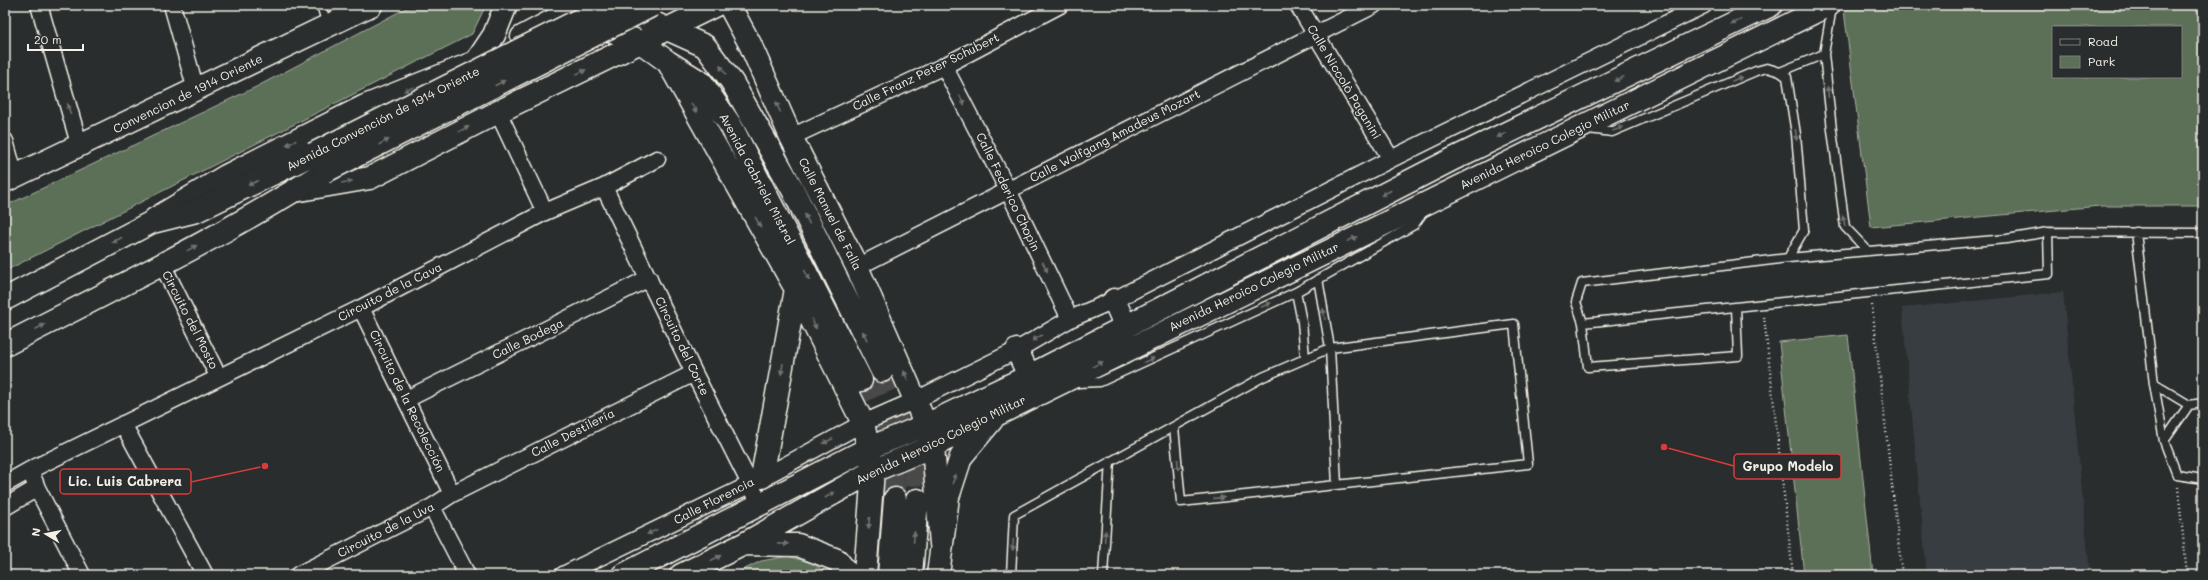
<svg xmlns="http://www.w3.org/2000/svg" width="2208" height="580" font-family="Mali,sans-serif">
  <style>
    .built { fill: #383e43 }
    .green { fill: #5b6f59; stroke: #a8b0a0; fill-rule: evenodd }
    .lines { fill: none; stroke-linecap: round; stroke-linejoin: round }
    .secondary-tunnel { stroke: #484a4a; stroke-width: 22; stroke-dasharray: 22 11; stroke-linecap: butt }
    .lane-casing { stroke: #f4f1e8; stroke-width: 11 }
    .street-casing { stroke: #f4f1e8; stroke-width: 19 }
    .secondary-casing { stroke: #f4f1e8; stroke-width: 25 }
    .primary-casing { stroke: #f4f1e8; stroke-width: 25 }
    .path { stroke: #f4f1e8; stroke-width: 2.5; stroke-dasharray: 1 3; stroke-linecap: butt }
    .lane { stroke: #2a2d2e; stroke-width: 8 }
    .street { stroke: #2a2d2e; stroke-width: 16 }
    .secondary { stroke: #2a2d2e; stroke-width: 22 }
    .primary { stroke: #2a2d2e; stroke-width: 22 }
    .primary-bridge-casing { stroke: #f4f1e8; stroke-width: 25; stroke-linecap: butt }
    .primary-bridge { stroke: #2a2d2e; stroke-width: 22 }
    .oneway { fill: #71726f }
    .labels { text-anchor: middle; stroke-width: 3; stroke-linejoin: round; paint-order: stroke }
    .street-label { font-size: 12px; fill: #f4f1e8; stroke: #2a2d2e }
    .leader { fill: none; stroke: #d93c3b; stroke-width: 1.5 }
    .callout-dot { fill: #d93c3b; stroke: #2a2d2e; stroke-width: 1.5 }
    .callout { fill: #2a2d2e; stroke: #d93c3b; stroke-width: 1.5 }
    .callout-label { font-size: 13px; text-anchor: middle; font-weight: bold; fill: #f4f1e8 }
  </style>
  <rect width="100%" height="100%" fill="#2a2d2e"/>
  <filter id="ink" filterUnits="userSpaceOnUse"><feTurbulence type="fractalNoise" baseFrequency=".025" numOctaves="2"/><feDisplacementMap in="SourceGraphic" scale="8" xChannelSelector="R" yChannelSelector="G"/><feConvolveMatrix kernelMatrix="1 2 1 2 8 2 1 2 1" color-interpolation-filters="sRGB"/></filter>
  <g filter="url(#ink)">
    <!-- built -->
    <path class="built" d="M2063,292L2090,575H1927L1902,308Z"/>
    <!-- green -->
    <path class="green" d="M412,5H486L472,34L5,271V206L256,87Z
      M1855,5H2203V206H2100L1871,227L1844,10ZM2053,27H2181V77H2053Z
      M1848,335L1873,575H1804L1779,342Z
      M788,556L812,563L830,575H733L761,561Z"/>
    <g class="lines">
      <!-- secondary-tunnel -->
      <path class="secondary-tunnel" d="M882,371L912,443L917,500
        M861,380L888,436L895,499"/>
      <defs>
        <path id="lane" d="M321,5L327,25
          M1832,7L1824,54L1832,130L1845,227L1868,251
          M1780,72L1824,54
          M1589,129L1612,132L1756,71L1767,68L1780,72L1787,77L1796,134L1804,230L1788,258
          M2136,232L2154,384L2164,441L2177,475L2203,479
          M1318,279L1330,348L1337,485
          M1296,292L1302,322L1305,358
          M1736,307L1738,356L1588,367L1583,323L1576,302L1582,283L1788,258L2007,239L2048,232L2203,233
          M1583,323L2049,274L2048,232
          M1077,383L1100,382L1296,292L1414,225L1424,211
          M2154,384L2189,405
          M2164,441L2189,405L2203,403
          M1011,575L1014,515L1263,377L1330,348L1514,324L1528,464L1181,502L1174,427
          M1103,575L1110,461"/>
        <path id="street" d="M39,5L80,147
          M172,5L196,90
          M1298,5L1391,159
          M944,66L1008,190L1070,319
          M498,112L545,212
          M791,137L944,66L1060,5
          M5,141L15,177
          M604,187L694,373L755,494
          M162,264L218,376
          M857,267L1374,5
          M361,308L452,494
          M407,399L649,278
          M123,424L205,575
          M30,470L37,488L82,575
          M5,484L30,470L361,308L545,212L604,187L657,159
          M5,507L37,488
          M432,507L467,575
          M298,575L432,507L452,494L694,373
          M563,575L751,484L863,423L916,400L1017,350L1070,319L1114,300L1391,159L1704,5"/>
        <path id="secondary" d="M560,5L568,13L642,43L668,62L702,83L731,126L861,380
          M614,5L705,46L732,82L793,190L882,371
          M729,5L750,44L791,137L857,267L926,425L933,446L941,544
          M522,37L580,6
          M476,62L494,35L506,5
          M668,62L796,289L863,423L873,471L865,575
          M5,181L371,5
          M294,191L370,178L498,112L716,5
          M155,219L226,176L365,106L478,61
          M1114,300L1126,327
          M1017,350L1029,376
          M762,477L796,289
          M745,544L798,545L837,560L849,575
          M623,575L869,448L926,425L1029,376L1453,159L1771,5
          M681,575L744,544L873,471L933,446L1829,5
          M889,575L895,499
          M911,575L917,500
          M938,575L948,497L961,457L992,420"/>
        <path id="primary" d="M5,299L152,222L196,211L313,154
          M5,345C112,290 222,237 324,172"/>
      </defs>
      <!-- lane casing -->
      <use href="#lane" class="lane-casing"/>
      <!-- street casing -->
      <use href="#street" class="street-casing"/>
      <!-- secondary casing -->
      <use href="#secondary" class="secondary-casing"/>
      <!-- primary casing -->
      <use href="#primary" class="primary-casing"/>
      <!-- path -->
      <path class="path" d="M1872,305L1902,575
        M1764,317L1793,575
        M2178,487L2187,575"/>
      <!-- lane -->
      <use href="#lane" class="lane"/>
      <!-- street -->
      <use href="#street" class="street"/>
      <!-- secondary -->
      <use href="#secondary" class="secondary"/>
      <!-- primary -->
      <use href="#primary" class="primary"/>
      <defs>
        <path id="primary-bridge" d="M313,154L609,5
          M324,172L653,5"/>
      </defs>
      <!-- primary-bridge casing -->
      <use href="#primary-bridge" class="primary-bridge-casing"/>
      <!-- primary-bridge -->
      <use href="#primary-bridge" class="primary-bridge"/>
    </g>
    <!-- one-way arrows -->
    <defs><path id="oneway-solid" d="M-6-.8H1V-3.2L6.5 0L1 3.2V.8H-6Z"/></defs>
    <g class="oneway">
      <use href="#oneway-solid" transform="translate(1736 22) rotate(154)"/>
      <use href="#oneway-solid" transform="translate(723 70) rotate(-126)"/>
      <use href="#oneway-solid" transform="translate(581 72) rotate(-26)"/>
      <use href="#oneway-solid" transform="translate(1619 79) rotate(154)"/>
      <use href="#oneway-solid" transform="translate(1737 79) rotate(-23)"/>
      <use href="#oneway-solid" transform="translate(500 83) rotate(-27)"/>
      <use href="#oneway-solid" transform="translate(409 89) rotate(158)"/>
      <use href="#oneway-solid" transform="translate(1828 92) rotate(-96)"/>
      <use href="#oneway-solid" transform="translate(962 100) rotate(63)"/>
      <use href="#oneway-solid" transform="translate(778 107) rotate(-114)"/>
      <use href="#oneway-solid" transform="translate(694 108) rotate(60)"/>
      <use href="#oneway-solid" transform="translate(69 109) rotate(-106)"/>
      <use href="#oneway-solid" transform="translate(464 129) rotate(-27)"/>
      <use href="#oneway-solid" transform="translate(1618 129) rotate(-20)"/>
      <use href="#oneway-solid" transform="translate(1502 135) rotate(154)"/>
      <use href="#oneway-solid" transform="translate(1796 135) rotate(84)"/>
      <use href="#oneway-solid" transform="translate(384 142) rotate(-27)"/>
      <use href="#oneway-solid" transform="translate(291 143) rotate(153)"/>
      <use href="#oneway-solid" transform="translate(347 182) rotate(-10)"/>
      <use href="#oneway-solid" transform="translate(253 183) rotate(154)"/>
      <use href="#oneway-solid" transform="translate(1386 193) rotate(153)"/>
      <use href="#oneway-solid" transform="translate(807 219) rotate(-116)"/>
      <use href="#oneway-solid" transform="translate(1844 221) rotate(-101)"/>
      <use href="#oneway-solid" transform="translate(758 222) rotate(60)"/>
      <use href="#oneway-solid" transform="translate(1352 239) rotate(-26)"/>
      <use href="#oneway-solid" transform="translate(117 240) rotate(152)"/>
      <use href="#oneway-solid" transform="translate(192 248) rotate(-29)"/>
      <use href="#oneway-solid" transform="translate(1045 267) rotate(64)"/>
      <use href="#oneway-solid" transform="translate(807 275) rotate(63)"/>
      <use href="#oneway-solid" transform="translate(1266 305) rotate(-25)"/>
      <use href="#oneway-solid" transform="translate(1324 314) rotate(-100)"/>
      <use href="#oneway-solid" transform="translate(814 324) rotate(64)"/>
      <use href="#oneway-solid" transform="translate(40 327) rotate(-27)"/>
      <use href="#oneway-solid" transform="translate(865 336) rotate(-116)"/>
      <use href="#oneway-solid" transform="translate(1037 338) rotate(150)"/>
      <use href="#oneway-solid" transform="translate(1149 360) rotate(-25)"/>
      <use href="#oneway-solid" transform="translate(1098 364) rotate(-26)"/>
      <use href="#oneway-solid" transform="translate(782 369) rotate(100)"/>
      <use href="#oneway-solid" transform="translate(906 376) rotate(-114)"/>
      <use href="#oneway-solid" transform="translate(828 441) rotate(152)"/>
      <use href="#oneway-solid" transform="translate(1178 465) rotate(85)"/>
      <use href="#oneway-solid" transform="translate(954 479) rotate(-71)"/>
      <use href="#oneway-solid" transform="translate(830 495) rotate(-30)"/>
      <use href="#oneway-solid" transform="translate(1219 498) rotate(-5)"/>
      <use href="#oneway-solid" transform="translate(869 523) rotate(94)"/>
      <use href="#oneway-solid" transform="translate(652 532) rotate(154)"/>
      <use href="#oneway-solid" transform="translate(1105 536) rotate(-86)"/>
      <use href="#oneway-solid" transform="translate(914 537) rotate(-85)"/>
      <use href="#oneway-solid" transform="translate(783 544) rotate(1)"/>
      <use href="#oneway-solid" transform="translate(1013 545) rotate(93)"/>
      <use href="#oneway-solid" transform="translate(716 558) rotate(-27)"/>
    </g>
  </g>
  <g class="labels">
    <!-- street labels -->
    <g class="street-label">
      <text transform="translate(926 72) rotate(-26)" y="4">Calle Franz Peter Schubert</text>
      <text transform="translate(1344 82) rotate(59)" y="4">Calle Niccolò Paganini</text>
      <text transform="translate(188 94) rotate(-26)" y="4">Convencion de 1914 Oriente</text>
      <text transform="translate(383 119) rotate(-27)" y="4">Avenida Convención de 1914 Oriente</text>
      <text transform="translate(1115 136) rotate(-27)" y="4">Calle Wolfgang Amadeus Mozart</text>
      <text transform="translate(1545 145) rotate(-26)" y="4">Avenida Heroico Colegio Militar</text>
      <text transform="translate(757 179) rotate(62)" y="4">Avenida Gabriela Mistral</text>
      <text transform="translate(1008 192) rotate(64)" y="4">Calle Federico Chopin</text>
      <text transform="translate(830 214) rotate(63)" y="4">Calle Manuel de Falla</text>
      <text transform="translate(1254 287) rotate(-26)" y="4">Avenida Heroico Colegio Militar</text>
      <text transform="translate(390 292) rotate(-27)" y="4">Circuito de la Cava</text>
      <text transform="translate(190 320) rotate(63)" y="4">Circuito del Mosto</text>
      <text transform="translate(528 339) rotate(-26)" y="4">Calle Bodega</text>
      <text transform="translate(682 346) rotate(64)" y="4">Circuito del Corte</text>
      <text transform="translate(407 401) rotate(64)" y="4">Circuito de la Recolección</text>
      <text transform="translate(573 433) rotate(-27)" y="4">Calle Destilería</text>
      <text transform="translate(941 440) rotate(-26)" y="4">Avenida Heroico Colegio Militar</text>
      <text transform="translate(714 501) rotate(-27)" y="4">Calle Florencia</text>
      <text transform="translate(386 530) rotate(-27)" y="4">Circuito de la Uva</text>
    </g>
  </g>
  <!-- callouts -->
  <path class="leader" d="M1664 447L1734 466M265 466L191 482"/>
  <g class="callout-dot">
    <circle cx="1664" cy="447" r="4"/>
    <circle cx="265" cy="466" r="4"/>
  </g>
  <g class="callout">
    <rect x="1734" y="454" width="107" height="25" rx="4"/>
    <rect x="60" y="469" width="131" height="25" rx="4"/>
  </g>
  <g class="callout-label">
    <text x="1788" y="471">Grupo Modelo</text>
    <text x="125" y="486">Lic. Luis Cabrera</text>
  </g>
  <!-- margin -->
  <rect width="2208" height="580" fill="none" stroke="#2a2d2e" stroke-width="20"/>
  <rect x="10" y="10" width="2188" height="560" fill="none" stroke="#f4f1e8" stroke-width="1.5" filter="url(#ink)"/>
  <!-- legend -->
  <rect x="2052" y="26" width="130" height="52" fill="#2a2d2e" stroke="#7b7b78"/>
  <rect x="2060" y="39" width="20" height="6" fill="#2a2d2e" stroke="#7b7b78"/>
  <text x="2088" y="46" font-size="12" fill="#f4f1e8">Road</text>
  <rect x="2060" y="56" width="20" height="12" fill="#5b6f59" stroke="#7b7b78"/>
  <text x="2088" y="66" font-size="12" fill="#f4f1e8">Park</text>
  <!-- north arrow -->
  <g transform="translate(46 534) rotate(280)" stroke="#2a2d2e" stroke-width="3" paint-order="stroke">
  <path d="M0-3L7 15L0 10L-7 15Z" fill="#f4f1e8"/>
  <text y="-6" font-size="11" font-weight="bold" text-anchor="middle" fill="#f4f1e8">N</text>
  </g>
  <!-- scale -->
  <path d="M28 44v6h55v-6" fill="none" stroke="#f4f1e8" stroke-width="2"/>
  <text x="34" y="44" font-size="12" fill="#f4f1e8" stroke="#2a2d2e" stroke-width="3" paint-order="stroke">20 m</text>
</svg>
